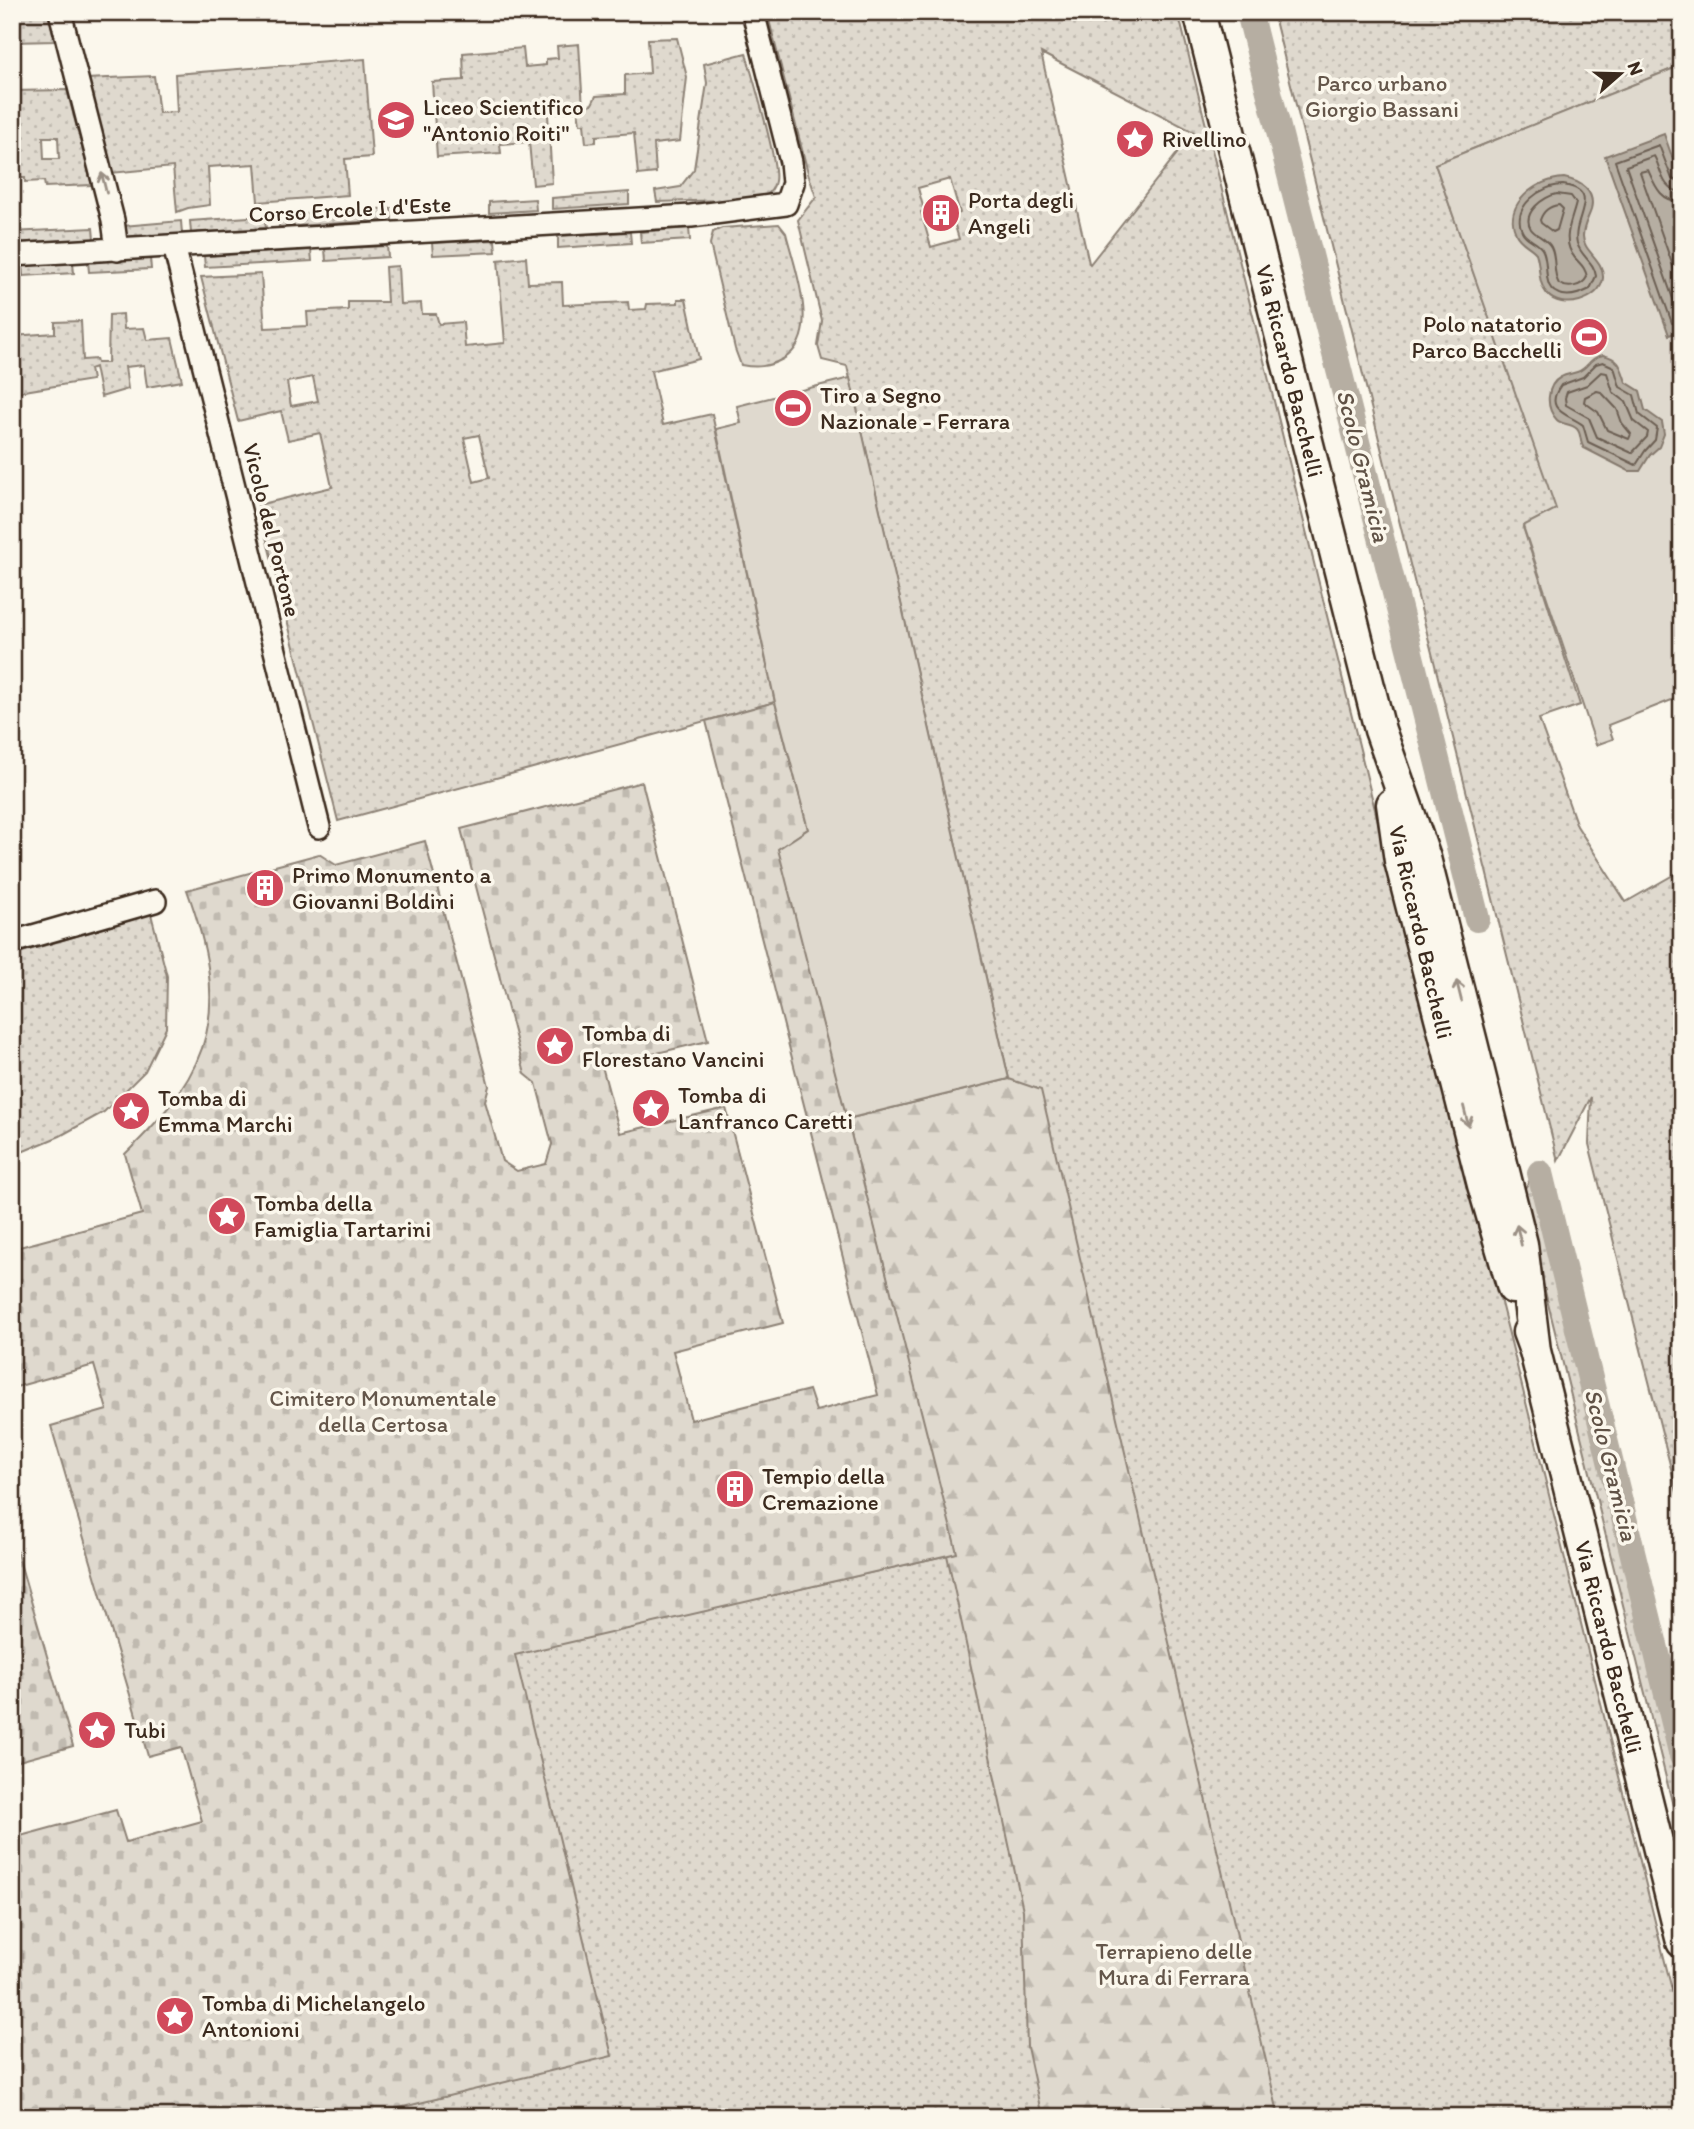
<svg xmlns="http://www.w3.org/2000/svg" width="1694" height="2129" font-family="Itim,sans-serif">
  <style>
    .green { fill: url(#green-dots); stroke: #8d8276; stroke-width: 2; fill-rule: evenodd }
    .forest { fill: url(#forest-firs); stroke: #8d8276; stroke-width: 2 }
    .cemetery { fill: url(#cemetery-stones); stroke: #8d8276; stroke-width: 2 }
    .pitch { fill: #dfd9ce; stroke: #8d8276; stroke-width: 2 }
    .water { fill: #b6aea2; stroke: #85796d; stroke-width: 2 }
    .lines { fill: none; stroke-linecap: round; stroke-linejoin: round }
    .shore { stroke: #6c5f53; stroke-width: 2 }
    .canal { stroke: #b6aea2; stroke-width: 26 }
    .minor-casing { stroke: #3b2a1e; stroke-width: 26 }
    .secondary-casing { stroke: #3b2a1e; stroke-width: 35 }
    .minor { stroke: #fbf7ec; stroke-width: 21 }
    .secondary { stroke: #fbf7ec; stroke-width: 30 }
    .oneway { stroke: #9b9085 }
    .labels { text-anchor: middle; stroke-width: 7; stroke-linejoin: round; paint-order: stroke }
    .park-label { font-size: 23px; fill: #64564a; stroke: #fbf7ec }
    .poi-label { font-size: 23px; fill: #3b2a1e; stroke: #fbf7ec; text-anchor: start }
    .street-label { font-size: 23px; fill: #3b2a1e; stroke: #fbf7ec }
    .water-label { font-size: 24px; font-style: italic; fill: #605246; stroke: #fbf7ec }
  </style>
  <defs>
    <pattern id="green-dots" width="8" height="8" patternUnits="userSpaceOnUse" patternTransform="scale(1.75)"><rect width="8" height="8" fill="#dfd9ce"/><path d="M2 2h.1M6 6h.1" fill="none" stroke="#c0bab0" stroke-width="1.8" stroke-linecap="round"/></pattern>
    <pattern id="forest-firs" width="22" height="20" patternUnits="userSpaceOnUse" patternTransform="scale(1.75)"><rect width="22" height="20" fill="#dfd9ce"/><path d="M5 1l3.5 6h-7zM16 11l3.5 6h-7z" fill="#c0bab0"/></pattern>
    <pattern id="cemetery-stones" width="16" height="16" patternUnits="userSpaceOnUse" patternTransform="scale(1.75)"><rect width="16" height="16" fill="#dfd9ce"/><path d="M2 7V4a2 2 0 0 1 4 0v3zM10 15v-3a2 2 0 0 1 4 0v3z" fill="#c0bab0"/></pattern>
  </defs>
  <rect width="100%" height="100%" fill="#fbf7ec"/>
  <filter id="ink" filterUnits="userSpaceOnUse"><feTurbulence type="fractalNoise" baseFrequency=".0143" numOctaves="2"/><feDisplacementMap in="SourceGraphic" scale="14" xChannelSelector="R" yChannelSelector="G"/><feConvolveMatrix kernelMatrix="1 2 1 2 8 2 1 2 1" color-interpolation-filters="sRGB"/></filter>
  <g filter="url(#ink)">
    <!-- green -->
    <path class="green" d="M12,12H48L55,41L12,42Z
      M767,12H1178L1370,790L1510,1338L1682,2030V2117H362L611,2055L514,1654L957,1553L847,1119L1009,1079L847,366L822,360L818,346L822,321L798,220L816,197L808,173ZM1041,53L1194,132L1090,264L1089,263ZM950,179L960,213L952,216L959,239L931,247L921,212L924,210L918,188Z
      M1273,12H1682V65L1435,164L1557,509L1523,527L1580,705L1539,719L1577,826L1626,902L1682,870V1512L1589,1144L1591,1097L1558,1161Z
      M677,38L687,77L680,141L654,144L656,173L638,175L634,133L596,136V142L586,143L584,124H580L578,110L548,114L552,183L533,185L529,142L500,144L501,153L437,157L432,82L464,80L463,53L523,48L525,67L546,65V59L558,58L557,46L579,44L583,108L592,104L596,96L625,94V75L650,73L648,39Z
      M746,53C752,76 779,163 775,181C774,189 769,193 763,199L657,202L655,191L680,187L694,169L707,83L704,64Z
      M365,59L372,157L345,159L348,195L258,202L255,164L208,167L210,205L188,208L177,212L173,167L111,173L86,79L154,76L159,113L177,112L175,74Z
      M67,90L92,185L45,187L44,181L25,182V178H17V173H12V91ZM43,137H58L59,159H44Z
      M629,192V204L552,209V198Z
      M535,199L536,210L489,213V202Z
      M391,208L392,220L279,227L278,216Z
      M264,216L266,228L191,233L190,221Z
      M181,221L182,234L124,238L123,226Z
      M779,224L786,233C794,267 823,337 783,359C768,367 757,368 741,365L735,349L710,244L713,232L722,228Z
      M93,228L94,239L12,243V232Z
      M689,228L690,240L641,243L640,232Z
      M630,232L631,243L558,248V236Z
      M495,240L496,252L433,255L432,243Z
      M387,246L388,257L326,261L325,249Z
      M311,250L312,261L205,267L204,256Z
      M526,257L528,283L562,282L563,305L628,302L629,310L646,309L647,304L678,303V299H686L699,359L651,371L663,425L712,414L775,702L338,821L258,505L332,487L320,433L288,440L281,411L238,421L201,277L261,274L265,328L308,326L307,312L348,310V302H387L385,267L398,266L400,304L421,303L422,314H436L439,324L463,322L465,347L505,343L498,260ZM313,377L318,401L291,406L287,382ZM479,435L489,478L474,482L464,438Z
      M150,258L151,269L89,272L88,262Z
      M73,263L74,273L23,276L22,265Z
      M123,314L124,329L144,328L147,340L172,338L182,381L147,387L144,365L125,367L128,389L101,397L95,367L90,369L92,380L12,393V336L55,333V322L81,321L83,360L96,359L97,363H108L109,315Z
      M151,914L167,976L166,1028L145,1071L104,1112L60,1136L12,1156V955Z
      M1531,1178L1682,1795V1842L1521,1195Z"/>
    <!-- forest -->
    <path class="forest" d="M1009,1079L1041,1090L1279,2117H1042L1027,2047L1023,1910L947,1555L956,1553L847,1119Z"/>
    <!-- cemetery -->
    <path class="cemetery" d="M775,702L808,829L779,849L957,1553L515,1655L612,2056L362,2117H12L13,1838L116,1810L126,1842L202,1821L181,1747L148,1756L51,1426L107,1410L94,1365L16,1387L12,1374V1249L142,1214L125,1154C216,1067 230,1008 187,890L319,854L336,865L425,841L489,1086L485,1101L502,1161L517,1171L546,1164L552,1144L536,1083L525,1074L461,829L642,782L708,1041L602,1066L620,1133L726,1108L783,1323L673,1351L691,1420L809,1390L816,1411L878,1395L706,721Z
      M12,1535L73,1746L12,1763Z"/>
    <!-- pitch -->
    <path class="pitch" d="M1682,65V696L1608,725L1613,739L1596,745L1523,526L1556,509L1435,164Z
      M850,378L1009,1079L847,1119L778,849L808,829L775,702L716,429L741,423L737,406Z"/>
    <!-- water -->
    <path class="water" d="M1664,134L1682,185V331L1669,335L1605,156Z
      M1564,178C1580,181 1596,191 1591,210C1588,219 1583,226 1583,236C1583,252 1604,259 1603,278C1601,301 1561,311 1547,294C1537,282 1541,267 1536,253C1530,246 1520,243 1516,234C1502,204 1537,179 1564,178Z
      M1603,355C1621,359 1621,368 1626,382L1640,391L1645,410L1662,422L1664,434L1659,447L1650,455L1640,471H1629L1584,448C1579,442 1582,434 1577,429C1571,423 1562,425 1557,420C1545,408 1546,385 1561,377C1566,374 1571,374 1577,372C1589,368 1588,358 1603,355Z"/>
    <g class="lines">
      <!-- shore -->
      <path class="shore" d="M1682,183L1672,179L1659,145L1615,161L1672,323L1682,325
        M1563,185C1604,191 1571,220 1577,243C1581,257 1594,261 1596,276L1590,289C1582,293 1573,297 1563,295C1539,291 1551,264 1542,249C1537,241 1526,240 1522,231C1511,206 1542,185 1563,185Z
        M1682,192C1661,190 1662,170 1654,156L1626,166L1678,313L1682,316
        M1557,194L1571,196L1576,203C1572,221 1560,240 1575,258C1581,265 1585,267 1587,277C1582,287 1568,289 1559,284C1552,272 1557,259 1551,247C1546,238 1536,236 1531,229C1521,213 1544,196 1557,194Z
        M1682,202C1661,201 1656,188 1648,170L1640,172L1682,292
        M1559,205L1563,209L1557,230L1553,232L1541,223L1540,220C1543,211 1550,206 1559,205Z
        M1603,362L1614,367L1620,387L1634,395L1639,414L1657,428L1655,440L1645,451L1636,465L1588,442L1583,425C1569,414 1542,411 1561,385L1583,377L1596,364Z
        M1601,372L1607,373L1613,392L1626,402L1634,421L1648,432L1647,437L1632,453L1597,437L1589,418L1566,405L1565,398L1567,392L1587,385Z
        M1597,391L1601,392L1617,409L1622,423L1631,434L1629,439L1607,430L1598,412L1584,402L1585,397Z"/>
      <!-- canal -->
      <path class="canal" d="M1249,12L1477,919
        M1540,1173L1682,1756"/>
      <defs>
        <path id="minor" d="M60,12L113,220L117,250
          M174,246L319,827
          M12,255L691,216L786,204L793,183L791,162L753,12
          M12,942L155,901"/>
        <path id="secondary" d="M1199,12L1380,730L1425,858L1472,1043L1522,1244L1535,1351
          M1392,804L1400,861L1483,1185L1513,1288
          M1528,1332L1535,1351L1682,1942"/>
      </defs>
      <!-- minor casing -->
      <use href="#minor" class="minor-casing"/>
      <!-- secondary casing -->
      <use href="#secondary" class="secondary-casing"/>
      <!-- minor -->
      <use href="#minor" class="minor"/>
      <!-- secondary -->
      <use href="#secondary" class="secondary"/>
    </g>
    <!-- one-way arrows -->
    <defs><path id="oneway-shaft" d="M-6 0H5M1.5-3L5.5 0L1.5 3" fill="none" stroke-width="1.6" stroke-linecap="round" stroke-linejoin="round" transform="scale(1.75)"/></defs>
    <g class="oneway">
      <use href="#oneway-shaft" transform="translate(104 183) rotate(-104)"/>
      <use href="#oneway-shaft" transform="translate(1459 991) rotate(-104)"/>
      <use href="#oneway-shaft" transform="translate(1466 1116) rotate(76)"/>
      <use href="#oneway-shaft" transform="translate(1519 1235) rotate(-103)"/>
    </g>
  </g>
  <!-- icons -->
  <defs>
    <symbol id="school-disc" viewBox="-11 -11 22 22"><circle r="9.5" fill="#d1495b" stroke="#fbf7ec"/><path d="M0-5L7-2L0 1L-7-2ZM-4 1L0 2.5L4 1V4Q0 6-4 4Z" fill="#fff"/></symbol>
    <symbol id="sight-disc" viewBox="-11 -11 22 22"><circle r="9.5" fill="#d1495b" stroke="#fbf7ec"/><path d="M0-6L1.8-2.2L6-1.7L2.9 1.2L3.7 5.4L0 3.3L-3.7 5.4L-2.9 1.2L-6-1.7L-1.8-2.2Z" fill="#fff"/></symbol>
    <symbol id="building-disc" viewBox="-11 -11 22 22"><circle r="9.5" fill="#d1495b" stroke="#fbf7ec"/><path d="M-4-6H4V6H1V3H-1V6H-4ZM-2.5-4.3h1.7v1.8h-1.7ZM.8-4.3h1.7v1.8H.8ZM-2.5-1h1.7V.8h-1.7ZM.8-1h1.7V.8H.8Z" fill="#fff"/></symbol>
    <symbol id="stadium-disc" viewBox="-11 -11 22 22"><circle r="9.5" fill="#d1495b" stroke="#fbf7ec"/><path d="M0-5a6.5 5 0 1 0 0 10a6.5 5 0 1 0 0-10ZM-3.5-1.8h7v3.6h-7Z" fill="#fff"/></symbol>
  </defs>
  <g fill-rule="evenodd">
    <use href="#school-disc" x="374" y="98" width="44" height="44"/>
    <use href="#sight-disc" x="1113" y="117" width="44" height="44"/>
    <use href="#building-disc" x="919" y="191" width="44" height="44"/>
    <use href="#stadium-disc" x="1567" y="315" width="44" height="44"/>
    <use href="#stadium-disc" x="771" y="386" width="44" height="44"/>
    <use href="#building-disc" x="243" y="866" width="44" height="44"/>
    <use href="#sight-disc" x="533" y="1024" width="44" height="44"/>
    <use href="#sight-disc" x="629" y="1086" width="44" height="44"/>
    <use href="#sight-disc" x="109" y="1089" width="44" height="44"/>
    <use href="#sight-disc" x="205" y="1194" width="44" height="44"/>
    <use href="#building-disc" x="713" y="1467" width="44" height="44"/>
    <use href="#sight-disc" x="75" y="1708" width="44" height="44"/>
    <use href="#sight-disc" x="153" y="1994" width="44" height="44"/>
  </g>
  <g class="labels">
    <!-- park labels -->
    <g class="park-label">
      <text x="1382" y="91">Parco urbano<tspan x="1382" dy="26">Giorgio Bassani</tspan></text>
      <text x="383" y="1406">Cimitero Monumentale<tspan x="383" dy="26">della Certosa</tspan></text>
      <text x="1174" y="1959">Terrapieno delle<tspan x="1174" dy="26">Mura di Ferrara</tspan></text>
    </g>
    <!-- poi labels -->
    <g class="poi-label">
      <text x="423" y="115">Liceo Scientifico<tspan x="423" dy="26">"Antonio Roiti"</tspan></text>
      <text x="1162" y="147">Rivellino</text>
      <text x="968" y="208">Porta degli<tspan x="968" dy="26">Angeli</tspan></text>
      <text x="1562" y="332" text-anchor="end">Polo natatorio<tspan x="1562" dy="26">Parco Bacchelli</tspan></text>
      <text x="820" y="403">Tiro a Segno<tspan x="820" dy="26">Nazionale - Ferrara</tspan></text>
      <text x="292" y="883">Primo Monumento a<tspan x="292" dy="26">Giovanni Boldini</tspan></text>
      <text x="582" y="1041">Tomba di<tspan x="582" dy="26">Florestano Vancini</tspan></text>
      <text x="678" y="1103">Tomba di<tspan x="678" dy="26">Lanfranco Caretti</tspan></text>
      <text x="158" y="1106">Tomba di<tspan x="158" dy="26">Emma Marchi</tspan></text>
      <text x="254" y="1211">Tomba della<tspan x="254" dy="26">Famiglia Tartarini</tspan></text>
      <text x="762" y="1484">Tempio della<tspan x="762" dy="26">Cremazione</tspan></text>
      <text x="124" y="1738">Tubi</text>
      <text x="202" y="2011">Tomba di Michelangelo<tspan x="202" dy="26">Antonioni</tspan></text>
    </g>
    <!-- street labels -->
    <g class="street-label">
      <text transform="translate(350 209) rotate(-3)" y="8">Corso Ercole I d'Este</text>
      <text transform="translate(1290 371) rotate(76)" y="8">Via Riccardo Bacchelli</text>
      <text transform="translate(272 530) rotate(76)" y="8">Vicolo del Portone</text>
      <text transform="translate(1421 932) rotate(77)" y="8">Via Riccardo Bacchelli</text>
      <text transform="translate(1609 1647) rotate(76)" y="8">Via Riccardo Bacchelli</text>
    </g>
    <!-- water labels -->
    <g class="water-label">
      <text transform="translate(1363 466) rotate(76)" y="8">Scolo Gramicia</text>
      <text transform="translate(1611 1465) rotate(76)" y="8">Scolo Gramicia</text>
    </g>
  </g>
  <!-- margin -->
  <rect width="1694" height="2129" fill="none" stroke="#fbf7ec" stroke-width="42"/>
  <rect x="21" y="21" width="1652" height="2087" fill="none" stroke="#3b2a1e" stroke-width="2.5" filter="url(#ink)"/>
  <!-- north arrow -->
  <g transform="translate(1620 74) rotate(70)" stroke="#fbf7ec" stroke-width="5" paint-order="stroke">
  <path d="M0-5L12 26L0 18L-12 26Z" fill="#3b2a1e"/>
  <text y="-10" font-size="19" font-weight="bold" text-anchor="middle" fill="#3b2a1e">N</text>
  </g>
</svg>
